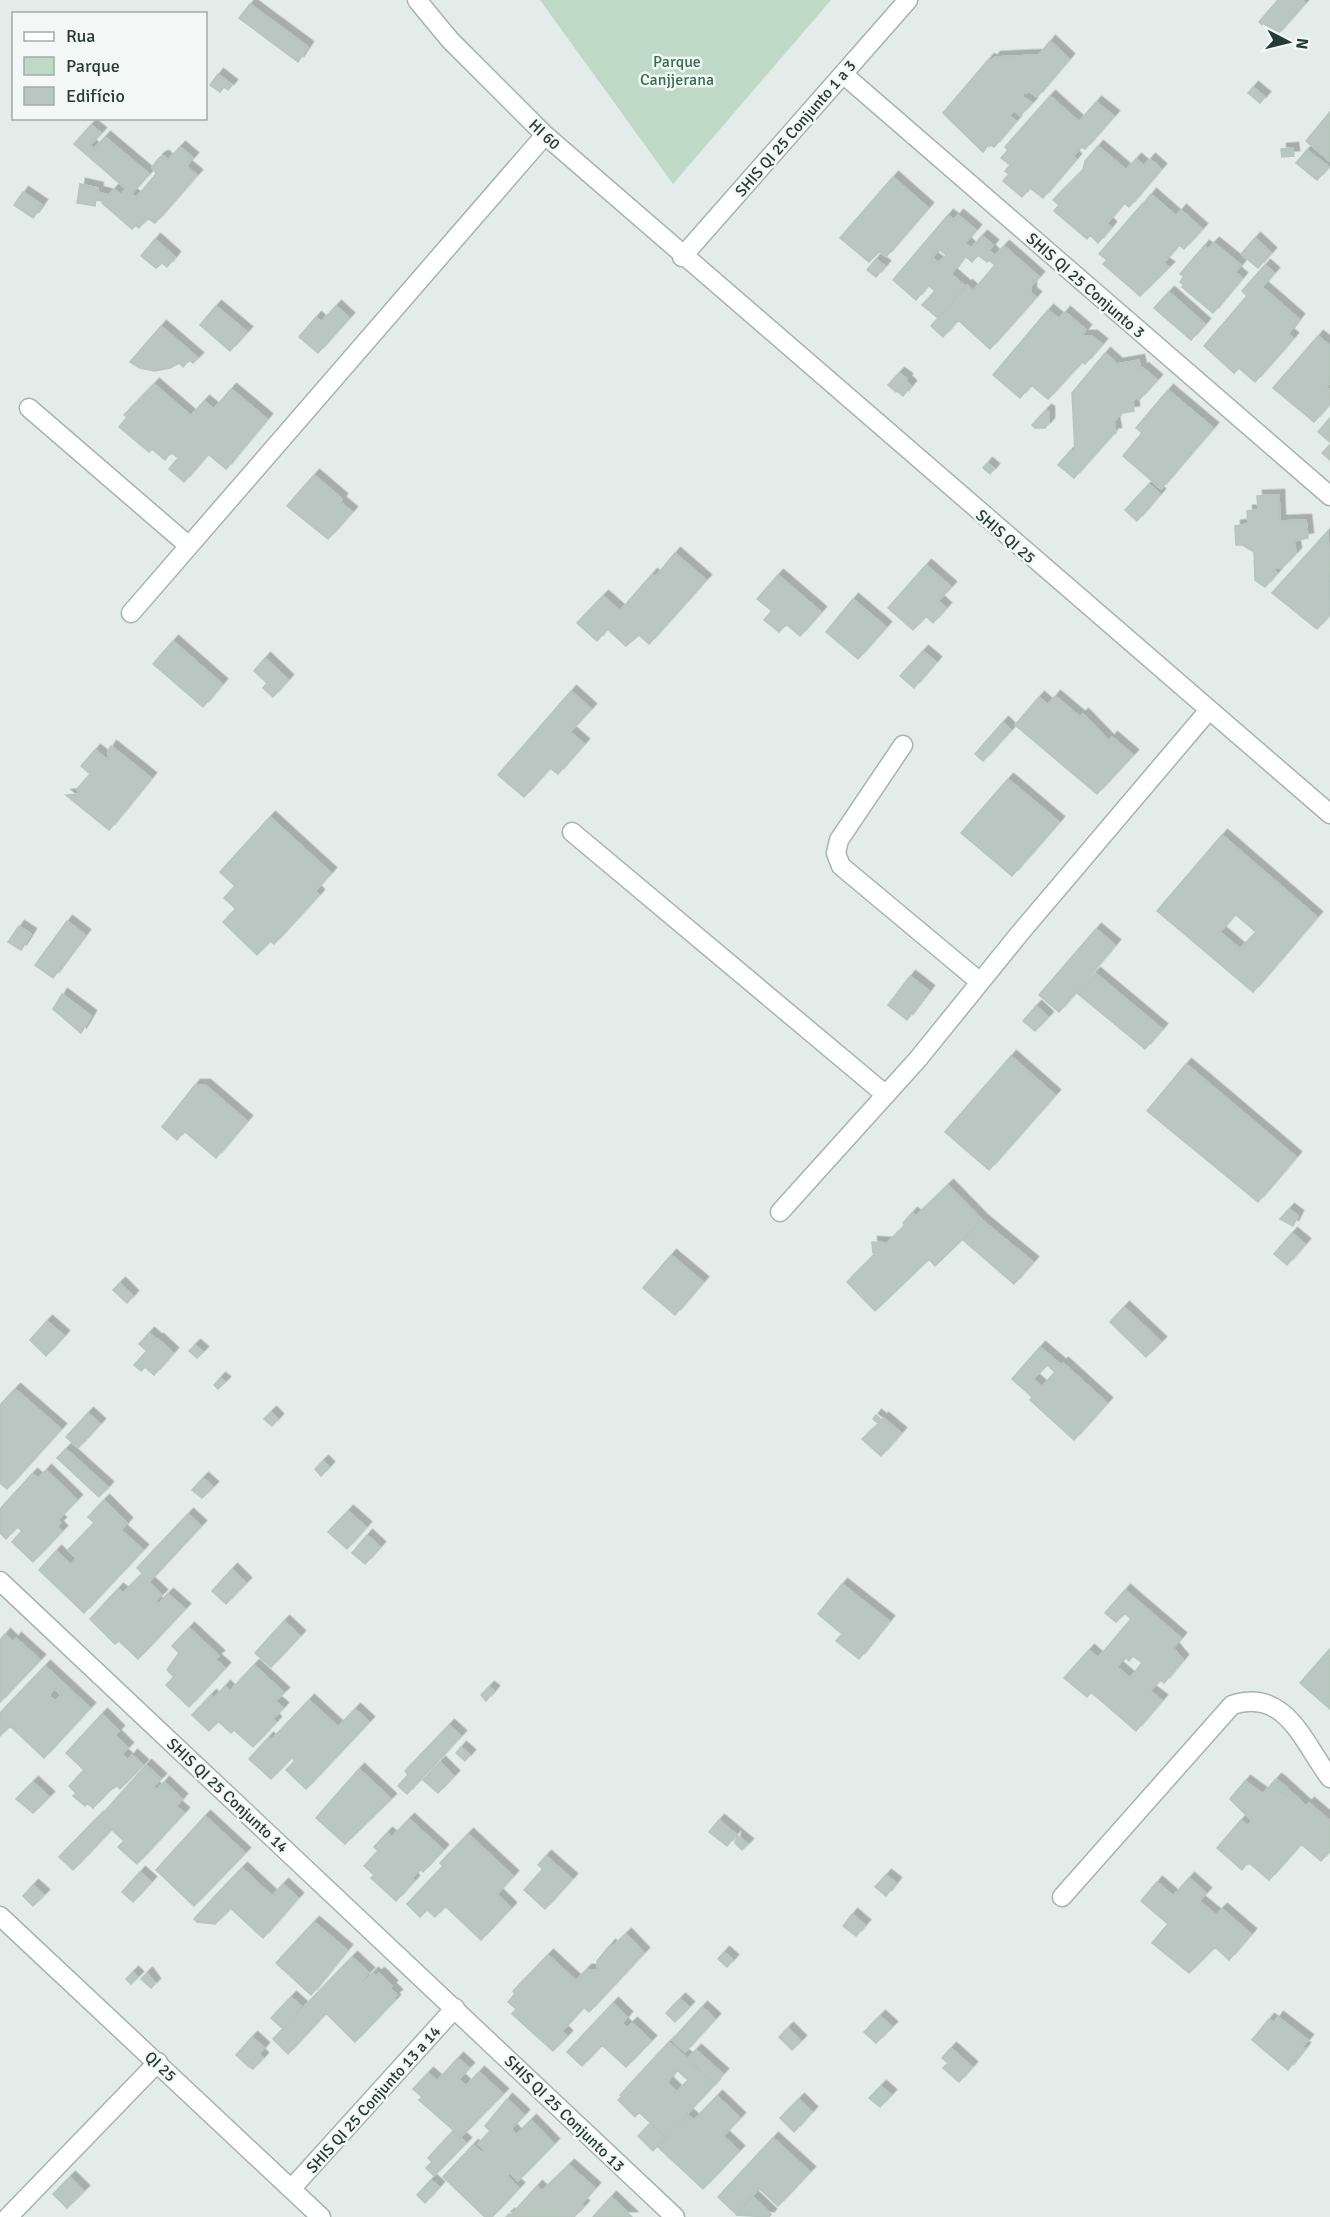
<svg xmlns="http://www.w3.org/2000/svg" width="1330" height="2217" font-family="Signika,sans-serif">
  <style>
    .green { fill: #bedac7 }
    .building { fill: #b9c6c1; stroke: #b6c5bf; stroke-width: 1.5; fill-rule: evenodd; filter: url(#shadow) }
    .lines { fill: none; stroke-linecap: round; stroke-linejoin: round }
    .minor-casing { stroke: #a6b3af; stroke-width: 21 }
    .minor { stroke: #fff; stroke-width: 18 }
    .labels { text-anchor: middle; stroke-width: 5; stroke-linejoin: round; paint-order: stroke }
    .park-label { font-size: 16px; fill: #336e4c; stroke: #f3f8f6 }
    .street-label { font-size: 16px; fill: #253b36; stroke: #f3f8f6 }
  </style>
  <defs>
    <filter id="shadow"><feDropShadow dx="5.5" dy="-5.5" stdDeviation="0" flood-color="#0004"/></filter>
  </defs>
  <rect width="100%" height="100%" fill="#e3ece8"/>
  <!-- green -->
  <path class="green" d="M540,0H831L673,184Z"/>
  <!-- building -->
  <path class="building" d="M1278,0H1302L1305,3L1276,36L1259,22Z
    M250,4L308,47L298,62L239,18Z
    M1050,41L1069,59L1037,97L1030,92L1023,93V97L1032,103L1020,116L1014,110L1009,116L1016,121L994,147L989,144L983,152L943,113L989,59L992,61L995,57L1039,55Z
    M218,74L232,85L228,90L224,87L220,92L210,85Z
    M1253,87L1265,97L1260,103L1248,93Z
    M1050,96L1079,122L1096,102L1114,116L1085,149L1081,147L1073,156L1076,159L1043,198L1030,188L1022,197L1003,181L1009,174L1005,171L1010,165L1001,158L1008,150L1005,147Z
    M1330,112V161L1306,141Z
    M91,125L101,133L90,145L94,149L105,137L149,174L131,194L136,198L156,174L152,167L159,158L163,156L168,160L180,147L193,158L186,166L197,175L155,223L147,218L139,228L136,225L132,229L102,203L104,201L96,200L95,206L77,203L80,184L98,188L97,192L109,195L114,189L121,195L126,189L74,144Z
    M1098,146L1126,170L1136,159L1144,166L1150,159L1161,169L1129,207L1124,203L1107,223L1111,227L1098,243L1090,235L1087,239L1054,211L1059,205L1053,200L1083,170L1085,161Z
    M1293,148L1294,156L1282,157L1281,149Z
    M1307,150L1329,167L1317,180L1296,163Z
    M893,177L928,208L886,257L879,251L869,262L840,238Z
    M23,192L42,205L33,218L14,205Z
    M1151,194L1176,216L1181,210L1202,229L1184,249L1179,245L1163,263L1169,267L1140,296L1103,264L1107,260L1099,254L1143,203L1148,208L1144,203Z
    M948,215L954,220L958,215L976,230L965,243L971,248L982,236L993,245L989,250L994,255L987,262L978,255L972,262L965,256L951,274L966,287L938,318L922,305L935,291L928,285L916,300L893,280ZM939,249L946,255L939,263L932,258Z
    M1255,238L1271,253L1258,268L1241,254Z
    M155,239L175,257L167,267L162,263L156,268L141,256Z
    M1214,243L1241,265L1235,272L1242,278L1213,313L1182,287L1184,285L1180,282L1184,276L1180,274L1204,246L1208,249Z
    M1004,246L1039,277L1031,286V293L1036,297L990,349L958,320L943,337L931,326L967,285L973,291L995,265L990,261Z
    M876,259L885,266L876,277L867,270Z
    M1265,265L1274,273L1262,287L1299,319L1288,334L1293,338L1278,356L1271,352L1277,357L1255,382L1239,368L1234,373L1204,346L1247,296L1242,291Z
    M1169,292L1205,324L1191,340L1154,308Z
    M216,306L247,332L230,351L200,325Z
    M336,306L349,318L318,353L299,337L316,317L321,322Z
    M1048,310L1059,319L1065,312L1086,330L1081,336H1092L1102,344L1085,364L1082,362L1048,399L1031,385L1020,398L993,375Z
    M161,326L198,358L193,363L189,360L183,367L179,363L170,368L155,371L140,368L130,362Z
    M1318,336L1330,346V383L1326,387L1330,390V403L1314,422L1273,388Z
    M1105,353L1117,364L1139,360L1141,370L1143,368L1157,380L1139,400L1136,397L1133,401L1134,411L1121,413L1114,422L1116,433H1110L1112,435L1074,478L1058,465L1071,450L1075,453L1072,393Z
    M899,373L907,379L896,392L888,385Z
    M906,381L911,386L903,396L897,391Z
    M154,384L191,416L204,401L214,409L231,389L267,419L226,469L208,454L184,482L169,469L178,458L171,452L165,460L152,449L149,452L119,427L127,417L124,415Z
    M1168,390L1213,428L1161,489L1123,456L1142,433L1136,428Z
    M1046,410L1049,412V423L1045,428H1035L1032,425Z
    M1330,418V442L1318,432Z
    M1330,445V460L1322,453Z
    M987,463L994,469L990,474L983,468Z
    M314,475L342,499L340,502L352,512L328,539L287,506Z
    M1149,484L1160,494L1137,521L1125,510Z
    M1279,495L1280,521L1306,520L1308,538L1294,541L1296,553L1283,567L1271,569L1277,573L1265,587L1255,580L1254,552L1243,545H1236L1235,526L1248,524L1247,511L1258,510L1257,496Z
    M1328,531L1330,614L1317,629L1272,593Z
    M675,553L706,580L649,644L639,635L626,646L607,629L597,641L577,623L603,596L620,611L652,574L655,577Z
    M926,565L951,587L938,601L946,608L933,623L926,616L913,630L888,608Z
    M778,575L821,612L800,636L786,624L779,632L764,620L772,611L757,599Z
    M853,599L886,627L858,659L826,632Z
    M173,641L222,684L203,707L153,664Z
    M923,651L936,662L914,688L900,676Z
    M265,658L288,680L273,697L263,688L267,683L254,671Z
    M571,691L591,709L570,732L584,744L558,774L550,768L524,797L498,775Z
    M1055,696L1080,717L1083,714L1109,741L1112,737L1133,755L1097,794L1015,725L1039,697L1048,705Z
    M1003,722L1011,730L983,761L975,754Z
    M111,746L151,778L109,830L66,795L80,794L77,789L90,774L81,766L95,750L109,761L108,751Z
    M1008,779L1059,822L1012,876L961,833Z
    M270,817L331,873L315,891L319,895L274,944L270,941L257,955L223,922L236,909L224,898L235,886L220,872Z
    M1222,835L1317,917L1253,992L1157,911ZM1235,914L1256,932L1240,949L1220,932Z
    M67,921L85,935L53,978L35,965Z
    M19,926L31,934L21,950L8,942Z
    M1096,929L1115,945L1059,1012L1039,995Z
    M1095,973L1162,1029L1145,1049L1077,993Z
    M910,976L929,991L907,1020L888,1005Z
    M62,994L91,1016L81,1033L53,1009Z
    M1036,1006L1048,1017L1035,1031L1023,1021Z
    M1011,1056L1055,1095L989,1170L945,1132Z
    M1186,1064L1296,1157L1258,1202L1147,1111Z
    M195,1085H205L247,1121L216,1158L184,1131L177,1140L162,1127Z
    M948,1185L982,1220L935,1266L929,1259L875,1311L847,1282L876,1253H873L872,1242L887,1243L905,1225L903,1223L912,1213L916,1216Z
    M1289,1209L1298,1216L1293,1226L1280,1219Z
    M982,1220L1033,1262L1014,1284L963,1240Z
    M1292,1233L1305,1244L1287,1265L1274,1254Z
    M671,1255L703,1282L675,1315L643,1288Z
    M120,1283L133,1296L127,1303L113,1290Z
    M1124,1307L1161,1342L1146,1357L1110,1322Z
    M47,1321L64,1336L46,1356L30,1340Z
    M149,1333L157,1340L147,1351L139,1344Z
    M158,1339L173,1353L154,1375L145,1367L141,1371L134,1365Z
    M195,1345L203,1352L197,1358L189,1351Z
    M1040,1347L1061,1365L1063,1363L1107,1403L1074,1440L1030,1400L1032,1397L1012,1379ZM1047,1365L1055,1372L1042,1387L1033,1379Z
    M220,1378L225,1382L218,1389L214,1385Z
    M15,1389L61,1429L7,1489L0,1483V1405Z
    M271,1412L278,1419L272,1426L264,1419Z
    M88,1413L100,1424L78,1448L66,1437Z
    M876,1415L882,1420L883,1418L901,1433L881,1456L862,1439L879,1424L873,1419Z
    M66,1449L108,1487L99,1497L57,1458Z
    M323,1461L329,1467L321,1476L315,1469Z
    M46,1470L77,1500L58,1520L61,1523L57,1526L62,1531L33,1562L12,1542L22,1531L17,1527L6,1539L0,1533V1509L32,1474L38,1479Z
    M203,1478L213,1487L202,1498L192,1490Z
    M104,1500L127,1523L121,1530L143,1550L84,1613L39,1570L56,1551L71,1565L77,1558L68,1550L94,1523L88,1517Z
    M348,1511L366,1527L347,1549L328,1532Z
    M188,1514L201,1526L150,1581L137,1568Z
    M367,1535L380,1547L365,1564L352,1553Z
    M232,1569L246,1583L226,1604L212,1591Z
    M141,1575L162,1595L155,1602L158,1604L168,1594L185,1609L138,1659L119,1641L115,1644L90,1619L118,1589L123,1593Z
    M842,1584L889,1621L859,1659L836,1641L842,1634L818,1614Z
    M1125,1590L1181,1638L1173,1648L1183,1660L1164,1683L1160,1680L1150,1691L1162,1700L1136,1731L1091,1692L1087,1697L1064,1678L1089,1650L1098,1658L1131,1619L1125,1613L1116,1622L1105,1613ZM1133,1656L1142,1663L1130,1678L1117,1667L1125,1657L1129,1661Z
    M284,1621L300,1636L271,1667L255,1653Z
    M189,1628L219,1656L215,1659L225,1668L189,1707L166,1685L174,1677L167,1670L179,1653L172,1646Z
    M5,1634L13,1642L16,1638L40,1660L0,1702V1640Z
    M1330,1649V1709L1300,1683Z
    M254,1665L284,1693L275,1701L283,1708L273,1719L276,1722L253,1747L234,1730L231,1733L218,1721L209,1731L192,1715L211,1695L214,1698L225,1686L230,1691Z
    M45,1666L90,1708L44,1758L10,1726L0,1736V1713ZM55,1688L61,1695L55,1701L49,1695Z
    M489,1687L494,1691L486,1701L481,1695Z
    M309,1700L338,1727L355,1709L369,1722L306,1789L286,1770L295,1761L292,1758L294,1755L271,1779L249,1759L268,1738L271,1740Z
    M102,1714L119,1731L115,1735L128,1748L122,1754L128,1760L132,1755L143,1765L120,1789L117,1786L110,1790L93,1808L87,1803L85,1806L73,1796L76,1793L69,1786L84,1770L66,1753Z
    M449,1725L461,1736L407,1794L398,1786L408,1775L405,1771Z
    M461,1747L470,1755L465,1761L456,1753Z
    M440,1762L454,1776L438,1793L423,1780Z
    M146,1765L161,1779L153,1787L157,1790L164,1782L182,1799L176,1806L184,1813L137,1864L118,1847L124,1841L99,1818Z
    M359,1769L391,1799L345,1844L316,1818Z
    M1276,1779L1280,1782L1275,1787L1287,1796L1291,1792L1306,1806L1309,1803L1330,1821V1851L1321,1861L1301,1844L1269,1880L1248,1862L1242,1870L1217,1848L1241,1820L1248,1826L1252,1821L1230,1799L1245,1781L1263,1794Z
    M33,1782L49,1797L33,1813L16,1799Z
    M1280,1782L1291,1792L1287,1796L1275,1787Z
    M205,1816L245,1853L194,1906L156,1870Z
    M98,1817L111,1830L73,1870L59,1857Z
    M409,1819L443,1850L423,1872L420,1869L412,1878L414,1881L396,1901L371,1878L374,1875L364,1866L378,1851L374,1847L387,1833L392,1837Z
    M719,1820L736,1834L727,1846L709,1832Z
    M468,1834L513,1876L497,1894L511,1908L481,1940L445,1906L435,1917L427,1910L420,1917L407,1904L443,1866L440,1863Z
    M737,1835L748,1844L742,1850L735,1843Z
    M546,1856L572,1879L545,1909L524,1890L543,1869L538,1865Z
    M242,1868L272,1896L283,1884L298,1898L263,1938L216,1895Z
    M140,1872L151,1882L133,1902L122,1892Z
    M886,1875L896,1883L886,1896L875,1887Z
    M1189,1878L1206,1893L1199,1901L1216,1915L1222,1909L1251,1934L1229,1960L1215,1947L1189,1973L1152,1943L1168,1924L1141,1901L1157,1882L1173,1896Z
    M33,1885L44,1895L33,1906L23,1896Z
    M215,1896L229,1910L215,1924L197,1922L194,1919Z
    M852,1914L865,1925L856,1936L843,1926Z
    M314,1922L347,1950L311,1995L276,1963Z
    M626,1934L644,1953L589,2012L584,2007L562,2031L567,2036L553,2051L512,2014L516,2009L508,2002L515,1994L513,1991L548,1955L576,1981L586,1970H597V1961L610,1945L612,1947Z
    M724,1952L733,1960L727,1967L718,1959Z
    M352,1957L369,1973L363,1979L365,1981L373,1973L376,1976L379,1973L392,1986L390,1988L397,1995L393,1998L395,2000L355,2042L326,2013L288,2054L273,2039Z
    M133,1972L138,1977L131,1984L126,1979Z
    M147,1973L155,1984L151,1988L141,1979Z
    M291,1997L302,2007L282,2028L271,2018Z
    M680,1999L689,2007L675,2022L666,2013Z
    M613,2003L627,2017L622,2023L627,2028L632,2023L651,2041L626,2067L602,2045L582,2066L567,2052Z
    M702,2007L715,2019L685,2052L672,2040Z
    M880,2016L892,2027L876,2043L864,2032Z
    M1278,2017L1308,2040L1302,2047L1305,2048L1288,2070L1252,2040L1269,2019L1274,2023Z
    M788,2028L801,2041L792,2050L779,2037Z
    M252,2037L264,2048L248,2066L236,2055Z
    M669,2042L715,2084L665,2137L639,2112L635,2117L618,2100L622,2096L620,2095ZM677,2070L688,2080L677,2092L667,2082Z
    M951,2048L972,2067L959,2082L943,2068L948,2063L942,2058Z
    M696,2050L723,2074L714,2084L687,2059Z
    M259,2054L263,2058L253,2069L248,2066Z
    M458,2058L469,2068L459,2079L466,2086L479,2072L503,2094L461,2137L419,2100L422,2097L413,2089L428,2073L437,2081Z
    M881,2086L891,2095L880,2107L869,2098Z
    M717,2096L740,2118L723,2136L739,2151L703,2189L658,2147L688,2115L694,2120Z
    M507,2099L524,2115L511,2129L516,2135L531,2120L554,2144L518,2181L510,2173L507,2176L519,2188L492,2217H485L443,2177L473,2145L482,2153L485,2151L478,2144L490,2131L485,2126Z
    M799,2099L812,2112L794,2132L780,2118Z
    M651,2123L665,2137L653,2151L638,2136Z
    M453,2131L466,2143L434,2176L426,2168L432,2162L428,2158Z
    M773,2138L810,2172L778,2206L759,2188L736,2214L718,2197Z
    M569,2165L595,2188L581,2204L584,2206L574,2217H506L509,2214L511,2215L537,2186L542,2191Z
    M70,2177L84,2191L67,2208L53,2194Z
    M431,2180L439,2187L425,2203L417,2195Z
    M611,2197L632,2217H593Z
    M753,2197L771,2214L769,2217L737,2215Z"/>
  <g class="lines">
    <defs>
      <path id="minor" d="M417,0L450,40L545,135L1330,814
        M843,74L1330,496
        M682,257L908,0
        M29,408L189,546
        M131,613L545,135
        M903,745L839,840L836,853L841,866L980,982
        M572,832L886,1095
        M780,1212L918,1059L1020,933L1209,710
        M0,1581L675,2217
        M1062,1897L1232,1705C1286,1687 1304,1744 1330,1778
        M0,1916L321,2217
        M291,2189L455,2008
        M8,2217L158,2062"/>
    </defs>
    <!-- minor casing -->
    <use href="#minor" class="minor-casing"/>
    <!-- minor -->
    <use href="#minor" class="minor"/>
  </g>
  <g class="labels">
    <!-- park labels -->
    <g class="park-label">
      <text x="677" y="67">Parque<tspan x="677" dy="18">Canjjerana</tspan></text>
    </g>
    <!-- street labels -->
    <g class="street-label">
      <text transform="translate(795 128) rotate(-49)" y="6">SHIS QI 25 Conjunto 1 a 3</text>
      <text transform="translate(545 134) rotate(43)" y="6">HI 60</text>
      <text transform="translate(1086 285) rotate(41)" y="6">SHIS QI 25 Conjunto 3</text>
      <text transform="translate(1006 536) rotate(41)" y="6">SHIS QI 25</text>
      <text transform="translate(228 1795) rotate(43)" y="6">SHIS QI 25 Conjunto 14</text>
      <text transform="translate(161 2066) rotate(43)" y="6">QI 25</text>
      <text transform="translate(373 2099) rotate(-48)" y="6">SHIS QI 25 Conjunto 13 a 14</text>
      <text transform="translate(565 2113) rotate(44)" y="6">SHIS QI 25 Conjunto 13</text>
    </g>
  </g>
  <!-- legend -->
  <rect x="12" y="12" width="195" height="108" fill="#f3f8f6" stroke="#a1aca9" stroke-width="1.5"/>
  <rect x="24" y="32" width="30" height="9" fill="#ffffff" stroke="#a1aca9" stroke-width="1.5"/>
  <text x="66" y="42" font-size="18" fill="#253b36">Rua</text>
  <rect x="24" y="57" width="30" height="18" fill="#bedac7" stroke="#a1aca9" stroke-width="1.5"/>
  <text x="66" y="72" font-size="18" fill="#253b36">Parque</text>
  <rect x="24" y="87" width="30" height="18" fill="#b9c6c1" stroke="#a1aca9" stroke-width="1.5"/>
  <text x="66" y="102" font-size="18" fill="#253b36">Edifício</text>
  <!-- north arrow -->
  <g transform="translate(1288 42) rotate(97)" stroke="#f3f8f6" stroke-width="4.5" paint-order="stroke">
  <path d="M0-4.5L10 22L0 15L-10 22Z" fill="#253b36"/>
  <text y="-9" font-size="16" font-weight="bold" text-anchor="middle" fill="#253b36">N</text>
  </g>
</svg>
